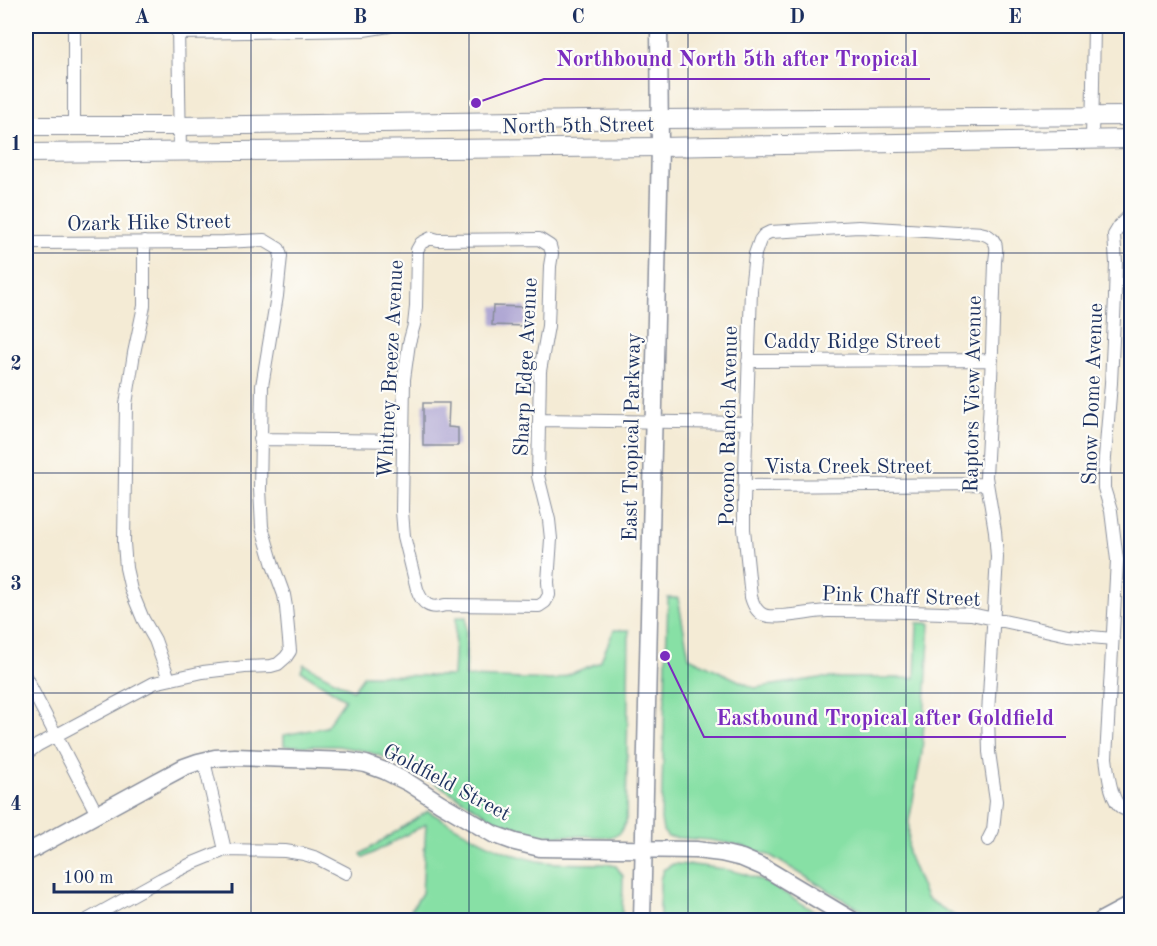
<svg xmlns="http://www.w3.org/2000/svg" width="1157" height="946" font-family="'Old Standard TT',serif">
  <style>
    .green { fill: #87e0a5; stroke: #518882; stroke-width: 1.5 }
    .building { fill: #b0a8d4 }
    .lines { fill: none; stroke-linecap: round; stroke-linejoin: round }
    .street-casing { stroke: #888d9a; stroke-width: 14 }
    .secondary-casing { stroke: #888d9a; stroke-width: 19 }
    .primary-casing { stroke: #888d9a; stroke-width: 20 }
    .street { stroke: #fff; stroke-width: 12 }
    .secondary { stroke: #fff; stroke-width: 16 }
    .primary { stroke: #fff; stroke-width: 18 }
    .grid { fill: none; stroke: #1b2f5e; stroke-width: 1.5; stroke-opacity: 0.55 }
    .labels { text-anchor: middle; stroke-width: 4.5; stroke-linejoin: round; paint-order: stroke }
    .street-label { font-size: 21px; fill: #1b2f5e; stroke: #fdfcf7 }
    .leader { fill: none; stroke: #7b2cbf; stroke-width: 2 }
    .callout-dot { fill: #7b2cbf; stroke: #fdfcf7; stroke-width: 2 }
    .callout-label { font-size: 22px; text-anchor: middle; font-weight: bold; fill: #7b2cbf; stroke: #fdfcf7; stroke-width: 4.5; stroke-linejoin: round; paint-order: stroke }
    .neatline { fill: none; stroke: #1b2f5e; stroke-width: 2 }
    .grid-label { font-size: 20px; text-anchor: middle; font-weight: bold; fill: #1b2f5e }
  </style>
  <rect width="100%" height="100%" fill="#fdfcf7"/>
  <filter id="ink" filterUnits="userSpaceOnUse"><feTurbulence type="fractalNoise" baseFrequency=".0167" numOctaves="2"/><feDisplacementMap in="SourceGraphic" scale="12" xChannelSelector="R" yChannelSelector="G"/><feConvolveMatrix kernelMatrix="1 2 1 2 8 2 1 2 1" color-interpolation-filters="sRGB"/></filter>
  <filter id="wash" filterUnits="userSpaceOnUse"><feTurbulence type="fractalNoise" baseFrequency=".008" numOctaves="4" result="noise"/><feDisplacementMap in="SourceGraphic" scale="24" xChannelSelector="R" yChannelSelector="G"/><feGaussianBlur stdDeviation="1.35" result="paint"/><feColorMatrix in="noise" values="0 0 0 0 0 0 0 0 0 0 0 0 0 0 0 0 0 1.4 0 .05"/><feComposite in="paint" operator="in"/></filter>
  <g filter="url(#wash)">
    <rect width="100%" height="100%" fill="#f4ebd5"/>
    <!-- green -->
    <path class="green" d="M668,598H678L689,657L754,688L820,678H915L917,623H930L922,753L909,821L908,854L926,898L961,920H878L771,856L739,845L709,840L668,837L663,831L661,819Z
      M456,617H466V677L555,680L600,662L614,630H629L626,822L619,834L610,837L543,835L497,821L403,763L365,751L338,746H284V735L326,727L345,699L301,671L304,664L353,690L364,675L453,676Z
      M428,811C463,831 498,853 538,861C560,865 585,863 607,864L616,866L623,876L622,920H404L422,893L426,824L364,858L361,854Z
      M673,864C699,865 723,867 747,875C773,883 805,906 829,920H660V880L663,870Z"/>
    <g id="blocks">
      <!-- building -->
      <path class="building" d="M493,306L526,307L525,326L492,325Z
        M423,403H449L448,427L458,428V446H423Z"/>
    </g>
  </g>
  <g filter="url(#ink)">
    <use href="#blocks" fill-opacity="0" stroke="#888d9a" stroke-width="1.5"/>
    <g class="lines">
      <defs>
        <path id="street" d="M74,26V126
          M178,27L180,152
          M178,33L364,30L389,26
          M1092,140L1094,26
          M1132,218H1127L1120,225L1114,235L1116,263L1115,297L1111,383L1104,470V488L1111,511L1117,560L1106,758C1108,771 1110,801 1122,808C1123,809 1130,811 1132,811
          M431,238L438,240L539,239L550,246L552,254L550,266L548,326L540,371L538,476L549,520L551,539L548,582L549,595L545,602L539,606L445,605C430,610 422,604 417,589L404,536L402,511L404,379L409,343L414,325L416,307L417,250L421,243Z
          M144,242V306L134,353L126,404L124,543L126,568L131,590L143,619L155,640L169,679
          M26,246L29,243L224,242L264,240L279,249L281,256L277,296L262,386L260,489L262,527L273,565L284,595L286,607L290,651L286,657L278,664L271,666L245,667L203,672L154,683L38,745L26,754
          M748,361L992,360
          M539,420L747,423
          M260,439L403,441
          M745,486L987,484
          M26,678L97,814
          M204,761L225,850
          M988,840L993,830L996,801L989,752L988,714L997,557L995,531L986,477L991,380L995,263C995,257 998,249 995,243C989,230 969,232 958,233L859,227L770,232L764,235L760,240L755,254L751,290L744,502V529L751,597C753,604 756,612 764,615C777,620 812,611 828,611C876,611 924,612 971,614L1068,635L1113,639
          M87,920L161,879L193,863L225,850L285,851L304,854L317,858L346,873"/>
        <path id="secondary" d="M26,853L154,783L184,767L198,762L215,758L235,757L348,761L366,764L385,771L409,783L440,803L493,834L515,842L540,848L696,850L721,853L742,858L763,867L852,920
          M642,920L660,147L659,26
          M1102,920L1132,904"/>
        <path id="primary" d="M26,126H180L660,119L1132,116
          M26,153L660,147L1132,139"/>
      </defs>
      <!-- street casing -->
      <use href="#street" class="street-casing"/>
      <!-- secondary casing -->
      <use href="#secondary" class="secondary-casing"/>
      <!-- primary casing -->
      <use href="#primary" class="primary-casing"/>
      <!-- street -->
      <use href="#street" class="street"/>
      <!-- secondary -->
      <use href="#secondary" class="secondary"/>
      <!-- primary -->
      <use href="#primary" class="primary"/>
    </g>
  </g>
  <!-- grid -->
  <path class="grid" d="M251,26V920M469,26V920M688,26V920M906,26V920M26,253H1132M26,473H1132M26,693H1132"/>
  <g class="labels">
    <!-- street labels -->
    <g class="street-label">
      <text transform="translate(578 125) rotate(-1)" y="7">North 5th Street</text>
      <text transform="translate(149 222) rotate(-1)" y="7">Ozark Hike Street</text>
      <text x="852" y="348">Caddy Ridge Street</text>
      <text transform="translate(525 367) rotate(-87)" y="7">Sharp Edge Avenue</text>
      <text transform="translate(390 369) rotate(-87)" y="7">Whitney Breeze Avenue</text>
      <text transform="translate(972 394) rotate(-89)" y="7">Raptors View Avenue</text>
      <text transform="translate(1092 394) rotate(-88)" y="7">Snow Dome Avenue</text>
      <text transform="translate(728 426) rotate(-89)" y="7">Pocono Ranch Avenue</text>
      <text transform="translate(631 437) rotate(-89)" y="7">East Tropical Parkway</text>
      <text x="848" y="473">Vista Creek Street</text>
      <text transform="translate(901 596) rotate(2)" y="7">Pink Chaff Street</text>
      <text transform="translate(447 782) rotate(28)" y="7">Goldfield Street</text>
    </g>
  </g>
  <!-- callouts -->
  <path class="leader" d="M476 103L544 79H930M665 656L704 737H1066"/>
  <g class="callout-dot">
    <circle cx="476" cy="103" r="6"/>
    <circle cx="665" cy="656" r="6"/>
  </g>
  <g class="callout-label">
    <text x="737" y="66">Northbound North 5th after Tropical</text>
    <text x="885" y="725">Eastbound Tropical after Goldfield</text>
  </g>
  <!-- margin -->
  <rect width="1157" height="946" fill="none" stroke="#fdfcf7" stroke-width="66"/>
  <!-- scale -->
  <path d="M54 883v9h178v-9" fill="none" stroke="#1b2f5e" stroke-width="3"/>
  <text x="63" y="883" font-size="18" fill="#1b2f5e" stroke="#fdfcf7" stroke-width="4.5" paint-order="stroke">100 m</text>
  <rect x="33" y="33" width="1091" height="880" class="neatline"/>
  <g class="grid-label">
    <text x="142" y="23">A</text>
    <text x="360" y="23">B</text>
    <text x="578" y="23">C</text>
    <text x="797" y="23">D</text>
    <text x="1015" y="23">E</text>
    <text x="16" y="150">1</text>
    <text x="16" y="370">2</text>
    <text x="16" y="590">3</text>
    <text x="16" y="810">4</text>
  </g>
</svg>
